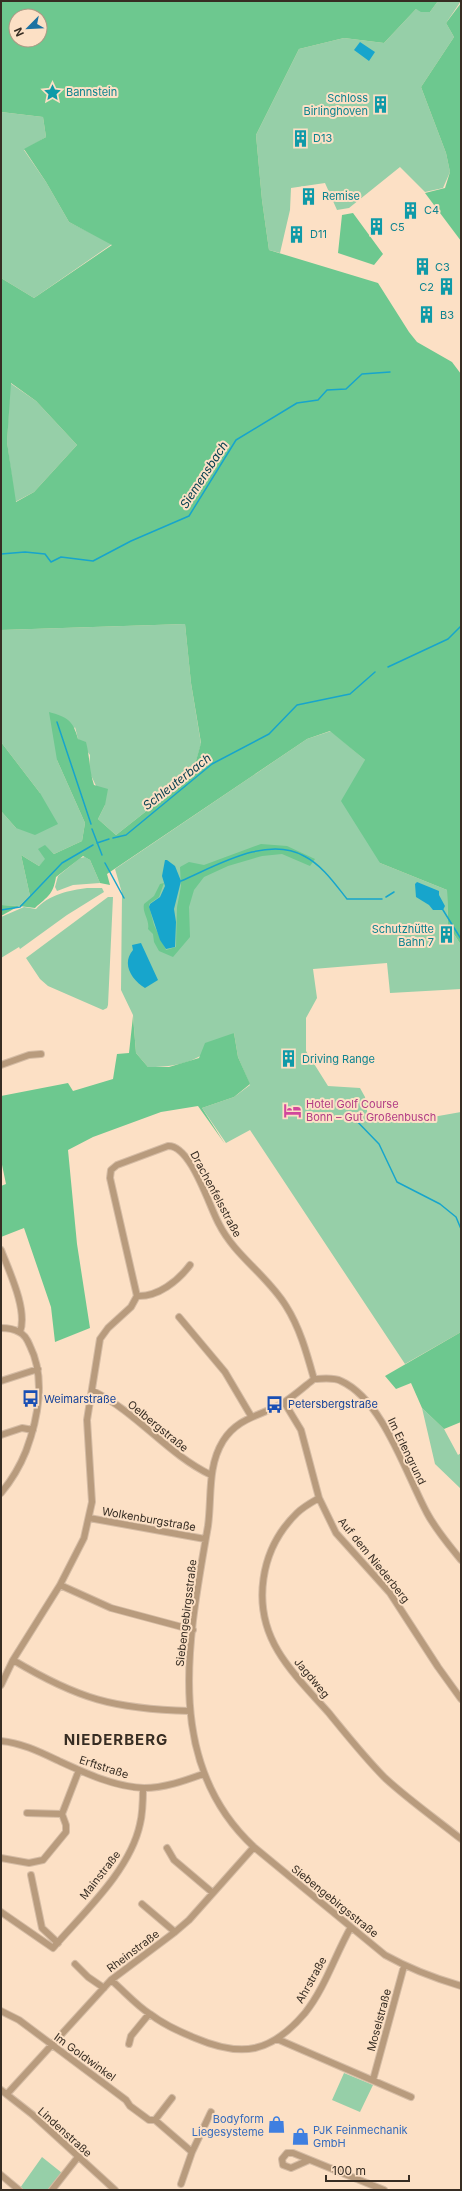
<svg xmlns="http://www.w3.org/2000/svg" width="462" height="2191" font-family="Inter,sans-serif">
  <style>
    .green { fill: #96cfa8 }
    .forest { fill: #6dc88f; fill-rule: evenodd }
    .water { fill: #17a5cc }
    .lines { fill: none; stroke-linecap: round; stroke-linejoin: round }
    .stream { stroke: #17a5cc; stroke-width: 1.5 }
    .minor-casing { stroke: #d5bca5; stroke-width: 8 }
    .minor { stroke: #b89b7d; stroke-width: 6 }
    .labels { text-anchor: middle; stroke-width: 4; stroke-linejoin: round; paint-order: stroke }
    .culture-label { font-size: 11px; fill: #0d838f; stroke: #fce0c5; text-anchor: start }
    .hotel-label { font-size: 11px; fill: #b23c85; stroke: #fce0c5; text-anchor: start }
    .street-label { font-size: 11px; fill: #372d23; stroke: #fce0c5 }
    .transit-label { font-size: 11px; fill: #164399; stroke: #fce0c5; text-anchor: start }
    .shop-label { font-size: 11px; fill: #366cbe; stroke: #fce0c5; text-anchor: end }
    .water-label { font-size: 12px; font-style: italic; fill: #084051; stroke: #fce0c5 }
    .district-label { font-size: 15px; font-weight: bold; letter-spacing: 1px; fill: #372d23; stroke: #fce0c5 }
  </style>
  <rect width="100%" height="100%" fill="#fce0c5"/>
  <!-- green -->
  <path class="green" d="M438,1H461L446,23L454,37L421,87L446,153L450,172L443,188L425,192L400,167L349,208L337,210L325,183L291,188L290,210L280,253L269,250L262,200L256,135L299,49L344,38L384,43L416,9L430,12Z
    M1,112L43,117L46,137L24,150L46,182L69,222L112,244L34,298L1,278Z
    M10,383L36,401L77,445L34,492L15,502L7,442Z
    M185,624L191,683L201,744L192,775L116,835L98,819L105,805L89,771L90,755L78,739L75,727L57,760L85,823L82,841L54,854L45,846L46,859L39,866L21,855L30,896L19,906L1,905V811L16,828L40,793L1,742V630Z
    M331,731L365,760L380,863L447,890L448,925L461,945V989L390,993L387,963L313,969L317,998L306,1018V1051L328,1086L360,1088L365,1097L368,1117L427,1118L461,1112V1332L405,1364L250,1130L226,1143L202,1108L234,1097L250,1085L238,1057L234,1033C201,1057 190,1067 148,1067L136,1053L133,1015L121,990L122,893L115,869L307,739Z
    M85,857L90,860L100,883L73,885L57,891L55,887L58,876L80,858Z
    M87,888H102L104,892L67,915L20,949L19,947L1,958V917L24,907L36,909C48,895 70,890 87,888Z
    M108,897H113L108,1005L107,1008L103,1010L48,986L40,979L26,958Z
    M422,1408L444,1429L458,1455L461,1453V1489L435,1464Z
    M344,2073L373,2085L360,2112L332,2100Z
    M42,2157L62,2173L49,2190H22L20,2188Z"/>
  <!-- forest -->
  <path class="forest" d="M1,1H438L430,12H421L416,9L384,43L344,38L299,49L256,135L262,200L269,250L378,283L409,332L417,342L452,362L461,374V945L448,925L447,890L380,863L341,801L365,760L330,731L307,739L107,874L110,885L100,883L90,860L83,856L56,877C53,895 48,896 35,908L19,906L1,916V905L19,906L30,896L21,855L39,866L45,859L38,849L45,845L54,854L82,841L85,823L57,760L49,712C67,717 73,720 78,739L86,742C90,757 89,770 94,785L108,789L105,805L98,819L116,835L192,775L201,743L191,683L185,624L1,630V278L34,298L112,245L69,222L46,182L24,149L46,137L43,117L1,112ZM16,16H40V40H16ZM11,383L36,401L77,445L34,492L16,502L7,442Z
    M461,3V241L425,193L445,188L450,172L446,153L421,87L454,37L446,23Z
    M353,213L383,254L374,265L338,253L342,215Z
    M1,742L40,793L58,824L35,835L16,828L1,811Z
    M261,844L287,846L315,859L310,866L282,854L262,856L228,866L204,877L194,890L189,907L190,937L173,957L159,951L154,942L153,934L148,929C150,920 142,913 144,904L154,896L160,884L164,883L159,897L149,904V906L154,925L166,950L176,947L177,907L181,886L180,867L189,862L204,865Z
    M133,1016L136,1053L148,1067H169L199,1058L205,1043L234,1033L238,1057L250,1084L234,1097L202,1108L225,1144L198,1106L161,1112L93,1137L68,1150L77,1244L90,1328L55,1342L51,1307L24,1228L1,1237V1186L6,1184L1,1160V1096L68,1083L73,1091L113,1079L117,1054L129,1053Z
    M461,1332V1422L444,1429L422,1408L411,1383L396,1389L385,1376Z"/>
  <!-- water -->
  <path class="water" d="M360,42L375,52L369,61L354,50Z
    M165,860H167L175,866L181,881L174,909L176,922L175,947L166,949L160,940L149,907L150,904L160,897L165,886L162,876Z
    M417,882L439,891V895L445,906L443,910H433L429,905L416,897L415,884Z
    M141,943L158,980L145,988C132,980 121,964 133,950L132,945Z"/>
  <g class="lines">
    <!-- stream -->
    <path class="stream" d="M1,554L25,552L45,554L51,562L61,557L93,561L131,541L189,516L236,440L297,403L318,400L327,390L346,389L362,374L390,372
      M388,667L448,639L461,626
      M57,722L91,824
      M92,829L102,855
      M113,838L126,835L212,764L269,734L297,705L350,694L375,672
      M97,843L109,839
      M105,863L124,898
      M181,881C216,866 267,835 304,856C322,865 335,884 347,899H382
      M386,897L394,892
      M1,910L20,907L62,863L93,845
      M443,910L461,939
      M348,1112L379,1144L397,1182L440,1204L456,1217L461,1229"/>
    <defs>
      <path id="minor" d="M1,1065L29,1055L41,1054
        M1,1250C9,1271 28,1310 20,1332
        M137,1296C158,1297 178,1281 190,1265
        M179,1317L225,1372L251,1416
        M1,1328C6,1328 14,1329 19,1332C24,1334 28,1341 30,1346C46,1378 38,1419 26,1451C20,1466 11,1481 1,1493
        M314,1379C304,1387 294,1396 283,1403C261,1416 238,1417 223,1441C207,1467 212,1497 208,1526C189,1636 162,1762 254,1847L385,1955C410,1969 434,1978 461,1986
        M314,1379C323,1379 333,1377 341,1381C383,1400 406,1474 427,1513C436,1530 449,1545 461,1560
        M1,1381L38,1369
        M93,1391C137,1412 167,1454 211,1475
        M284,1402L301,1430L319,1498L336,1533L390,1593L438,1667L461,1699
        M1,1435L22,1428L33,1430
        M319,1498C312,1502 303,1507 297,1513C260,1549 251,1606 278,1651C291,1673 311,1693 328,1712C346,1734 365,1758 385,1778C409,1800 436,1819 461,1839
        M89,1518L205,1539
        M60,1585L111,1608L193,1630
        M13,1660C78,1699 114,1709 190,1711
        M1,1685L13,1660L60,1585L84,1538L92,1502L87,1420L100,1339L108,1328L131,1307L137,1296L110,1178L111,1170L117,1165L168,1146C191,1145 209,1206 219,1224C235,1256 267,1275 286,1306C300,1328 307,1354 314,1379
        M1,1741C22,1743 40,1752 59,1761C85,1773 115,1787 144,1788C164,1788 184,1781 203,1774
        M27,1813L62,1814
        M167,1848L174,1860L213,1893
        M1,1858L29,1863L43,1860L66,1832V1825L62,1814L79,1770
        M31,1875L42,1928L58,1943
        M142,1904L175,1932
        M1,1912L53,1948C83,1913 130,1871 140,1824C143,1812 143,1800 143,1788
        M75,1964L88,1977L104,1988
        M111,1980C124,1991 136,2005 150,2014C163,2024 180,2032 195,2038C242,2058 271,2053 305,2013C325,1988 335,1955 351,1927
        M1,2011L19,2020L126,2100L130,2106L149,2120H155L192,2152L211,2112
        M277,2039L411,2097
        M129,2044L131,2036L149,2014
        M373,2080L404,1966
        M1,2090L33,2115L115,2190
        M7,2094L111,1980L175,1932L189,1920L254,1847
        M155,2120L172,2098
        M309,2160L291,2168L283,2165L282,2159L287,2153H293L384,2190
        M1,2175L19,2190
        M181,2184L192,2152
        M52,2190L78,2157"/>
    </defs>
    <!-- minor casing -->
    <use href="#minor" class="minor-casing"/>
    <!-- minor -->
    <use href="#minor" class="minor"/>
  </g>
  <!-- icons -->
  <defs>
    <symbol id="sight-bare" viewBox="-9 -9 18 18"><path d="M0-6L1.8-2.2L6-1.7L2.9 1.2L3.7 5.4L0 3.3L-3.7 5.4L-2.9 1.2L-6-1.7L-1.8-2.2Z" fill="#0f9aa8" stroke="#fce0c5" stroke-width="2.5" paint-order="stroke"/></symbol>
    <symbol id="building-bare" viewBox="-9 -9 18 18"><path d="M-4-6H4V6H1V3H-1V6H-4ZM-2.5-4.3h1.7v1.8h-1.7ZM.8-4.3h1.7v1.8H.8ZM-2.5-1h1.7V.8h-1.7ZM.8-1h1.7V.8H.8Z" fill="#0f9aa8" stroke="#fce0c5" stroke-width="2.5" paint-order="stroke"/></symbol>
    <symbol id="hotel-bare" viewBox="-9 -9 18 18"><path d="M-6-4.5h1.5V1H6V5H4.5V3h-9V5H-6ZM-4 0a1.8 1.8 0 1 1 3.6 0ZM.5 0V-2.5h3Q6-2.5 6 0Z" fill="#d1479c" stroke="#fce0c5" stroke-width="2.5" paint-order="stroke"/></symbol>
    <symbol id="bus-bare" viewBox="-9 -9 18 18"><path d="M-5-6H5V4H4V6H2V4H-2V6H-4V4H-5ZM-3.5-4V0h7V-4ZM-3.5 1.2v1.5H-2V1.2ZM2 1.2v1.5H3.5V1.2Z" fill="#1a4fb4" stroke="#fce0c5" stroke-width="2.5" paint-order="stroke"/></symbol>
    <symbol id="shop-bare" viewBox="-9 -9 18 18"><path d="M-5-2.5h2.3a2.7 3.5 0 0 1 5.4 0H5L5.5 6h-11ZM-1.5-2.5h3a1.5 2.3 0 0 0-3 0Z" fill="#3f7fe0" stroke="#fce0c5" stroke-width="2.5" paint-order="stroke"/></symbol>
  </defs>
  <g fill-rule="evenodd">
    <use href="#sight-bare" x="40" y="80" width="25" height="25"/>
    <use href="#building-bare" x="368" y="92" width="25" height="25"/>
    <use href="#building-bare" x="288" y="126" width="25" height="25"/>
    <use href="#building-bare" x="296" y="184" width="25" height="25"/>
    <use href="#building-bare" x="398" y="198" width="25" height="25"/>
    <use href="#building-bare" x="364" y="214" width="25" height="25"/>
    <use href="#building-bare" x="284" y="222" width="25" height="25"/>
    <use href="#building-bare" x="410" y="254" width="25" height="25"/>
    <use href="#building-bare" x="434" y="274" width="25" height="25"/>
    <use href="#building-bare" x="414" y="302" width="25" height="25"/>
    <use href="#building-bare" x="434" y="922" width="25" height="25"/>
    <use href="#building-bare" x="276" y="1046" width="25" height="25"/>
    <use href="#hotel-bare" x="280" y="1098" width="25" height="25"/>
    <use href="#bus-bare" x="18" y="1386" width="25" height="25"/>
    <use href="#bus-bare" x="262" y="1392" width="25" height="25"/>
    <use href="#shop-bare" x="264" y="2112" width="25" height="25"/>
    <use href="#shop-bare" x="288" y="2124" width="25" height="25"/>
  </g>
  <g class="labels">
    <!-- culture labels -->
    <g class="culture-label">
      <text x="66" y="96">Bannstein</text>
      <text x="368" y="102" text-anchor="end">Schloss<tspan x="368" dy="13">Birlinghoven</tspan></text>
      <text x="313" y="142">D13</text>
      <text x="322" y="200">Remise</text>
      <text x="424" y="214">C4</text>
      <text x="390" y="231">C5</text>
      <text x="310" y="238">D11</text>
      <text x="435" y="271">C3</text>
      <text x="434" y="291" text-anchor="end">C2</text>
      <text x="440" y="319">B3</text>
      <text x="434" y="933" text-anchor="end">Schutzhütte<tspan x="434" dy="13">Bahn 7</tspan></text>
      <text x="302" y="1063">Driving Range</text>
    </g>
    <!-- hotel labels -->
    <g class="hotel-label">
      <text x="306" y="1108">Hotel Golf Course<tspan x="306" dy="13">Bonn – Gut Großenbusch</tspan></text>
    </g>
    <!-- street labels -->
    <g class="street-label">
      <text transform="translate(216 1194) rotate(62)" y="4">Drachenfelsstraße</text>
      <text transform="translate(158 1426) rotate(39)" y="4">Oelbergstraße</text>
      <text transform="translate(407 1451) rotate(64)" y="4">Im Erlengrund</text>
      <text transform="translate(149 1519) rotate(10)" y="4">Wolkenburgstraße</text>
      <text transform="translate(374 1560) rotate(51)" y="4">Auf dem Niederberg</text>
      <text transform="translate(186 1613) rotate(-83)" y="4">Siebengebirgsstraße</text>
      <text transform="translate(312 1678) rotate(50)" y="4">Jagdweg</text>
      <text transform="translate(104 1767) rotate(18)" y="4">Erftstraße</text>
      <text transform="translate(100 1875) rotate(-52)" y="4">Mainstraße</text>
      <text transform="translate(335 1901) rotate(39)" y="4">Siebengebirgsstraße</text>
      <text transform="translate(133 1951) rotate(-37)" y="4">Rheinstraße</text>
      <text transform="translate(311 1980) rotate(-61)" y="4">Ahrstraße</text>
      <text transform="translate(379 2020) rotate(-75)" y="4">Moselstraße</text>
      <text transform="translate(85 2057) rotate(36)" y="4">Im Goldwinkel</text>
      <text transform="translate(65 2132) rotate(42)" y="4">Lindenstraße</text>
    </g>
    <!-- transit labels -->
    <g class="transit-label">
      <text x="44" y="1403">Weimarstraße</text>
      <text x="288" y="1408">Petersbergstraße</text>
    </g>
    <!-- shop labels -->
    <g class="shop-label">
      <text x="264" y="2123">Bodyform<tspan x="264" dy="13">Liegesysteme</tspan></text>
      <text x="313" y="2134" text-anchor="start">PJK Feinmechanik<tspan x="313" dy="13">GmbH</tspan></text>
    </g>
    <!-- water labels -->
    <g class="water-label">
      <text transform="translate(204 475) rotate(-57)" y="4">Siemensbach</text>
      <text transform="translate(177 782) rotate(-38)" y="4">Schleuterbach</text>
    </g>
    <!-- district labels -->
    <g class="district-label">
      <text x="116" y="1745">NIEDERBERG</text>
    </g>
  </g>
  <!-- border -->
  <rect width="462" height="2191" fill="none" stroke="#372d23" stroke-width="4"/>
  <!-- north arrow -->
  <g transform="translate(28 28) rotate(246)"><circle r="19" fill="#fce0c5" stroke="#ad9884"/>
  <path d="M0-3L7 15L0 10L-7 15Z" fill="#1d72a2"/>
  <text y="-6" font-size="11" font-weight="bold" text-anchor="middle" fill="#372d23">N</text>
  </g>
  <!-- scale -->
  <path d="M326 2175v6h83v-6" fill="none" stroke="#372d23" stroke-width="2"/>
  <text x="332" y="2175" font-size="12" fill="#372d23" stroke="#fce0c5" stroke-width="3" paint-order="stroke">100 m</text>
</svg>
